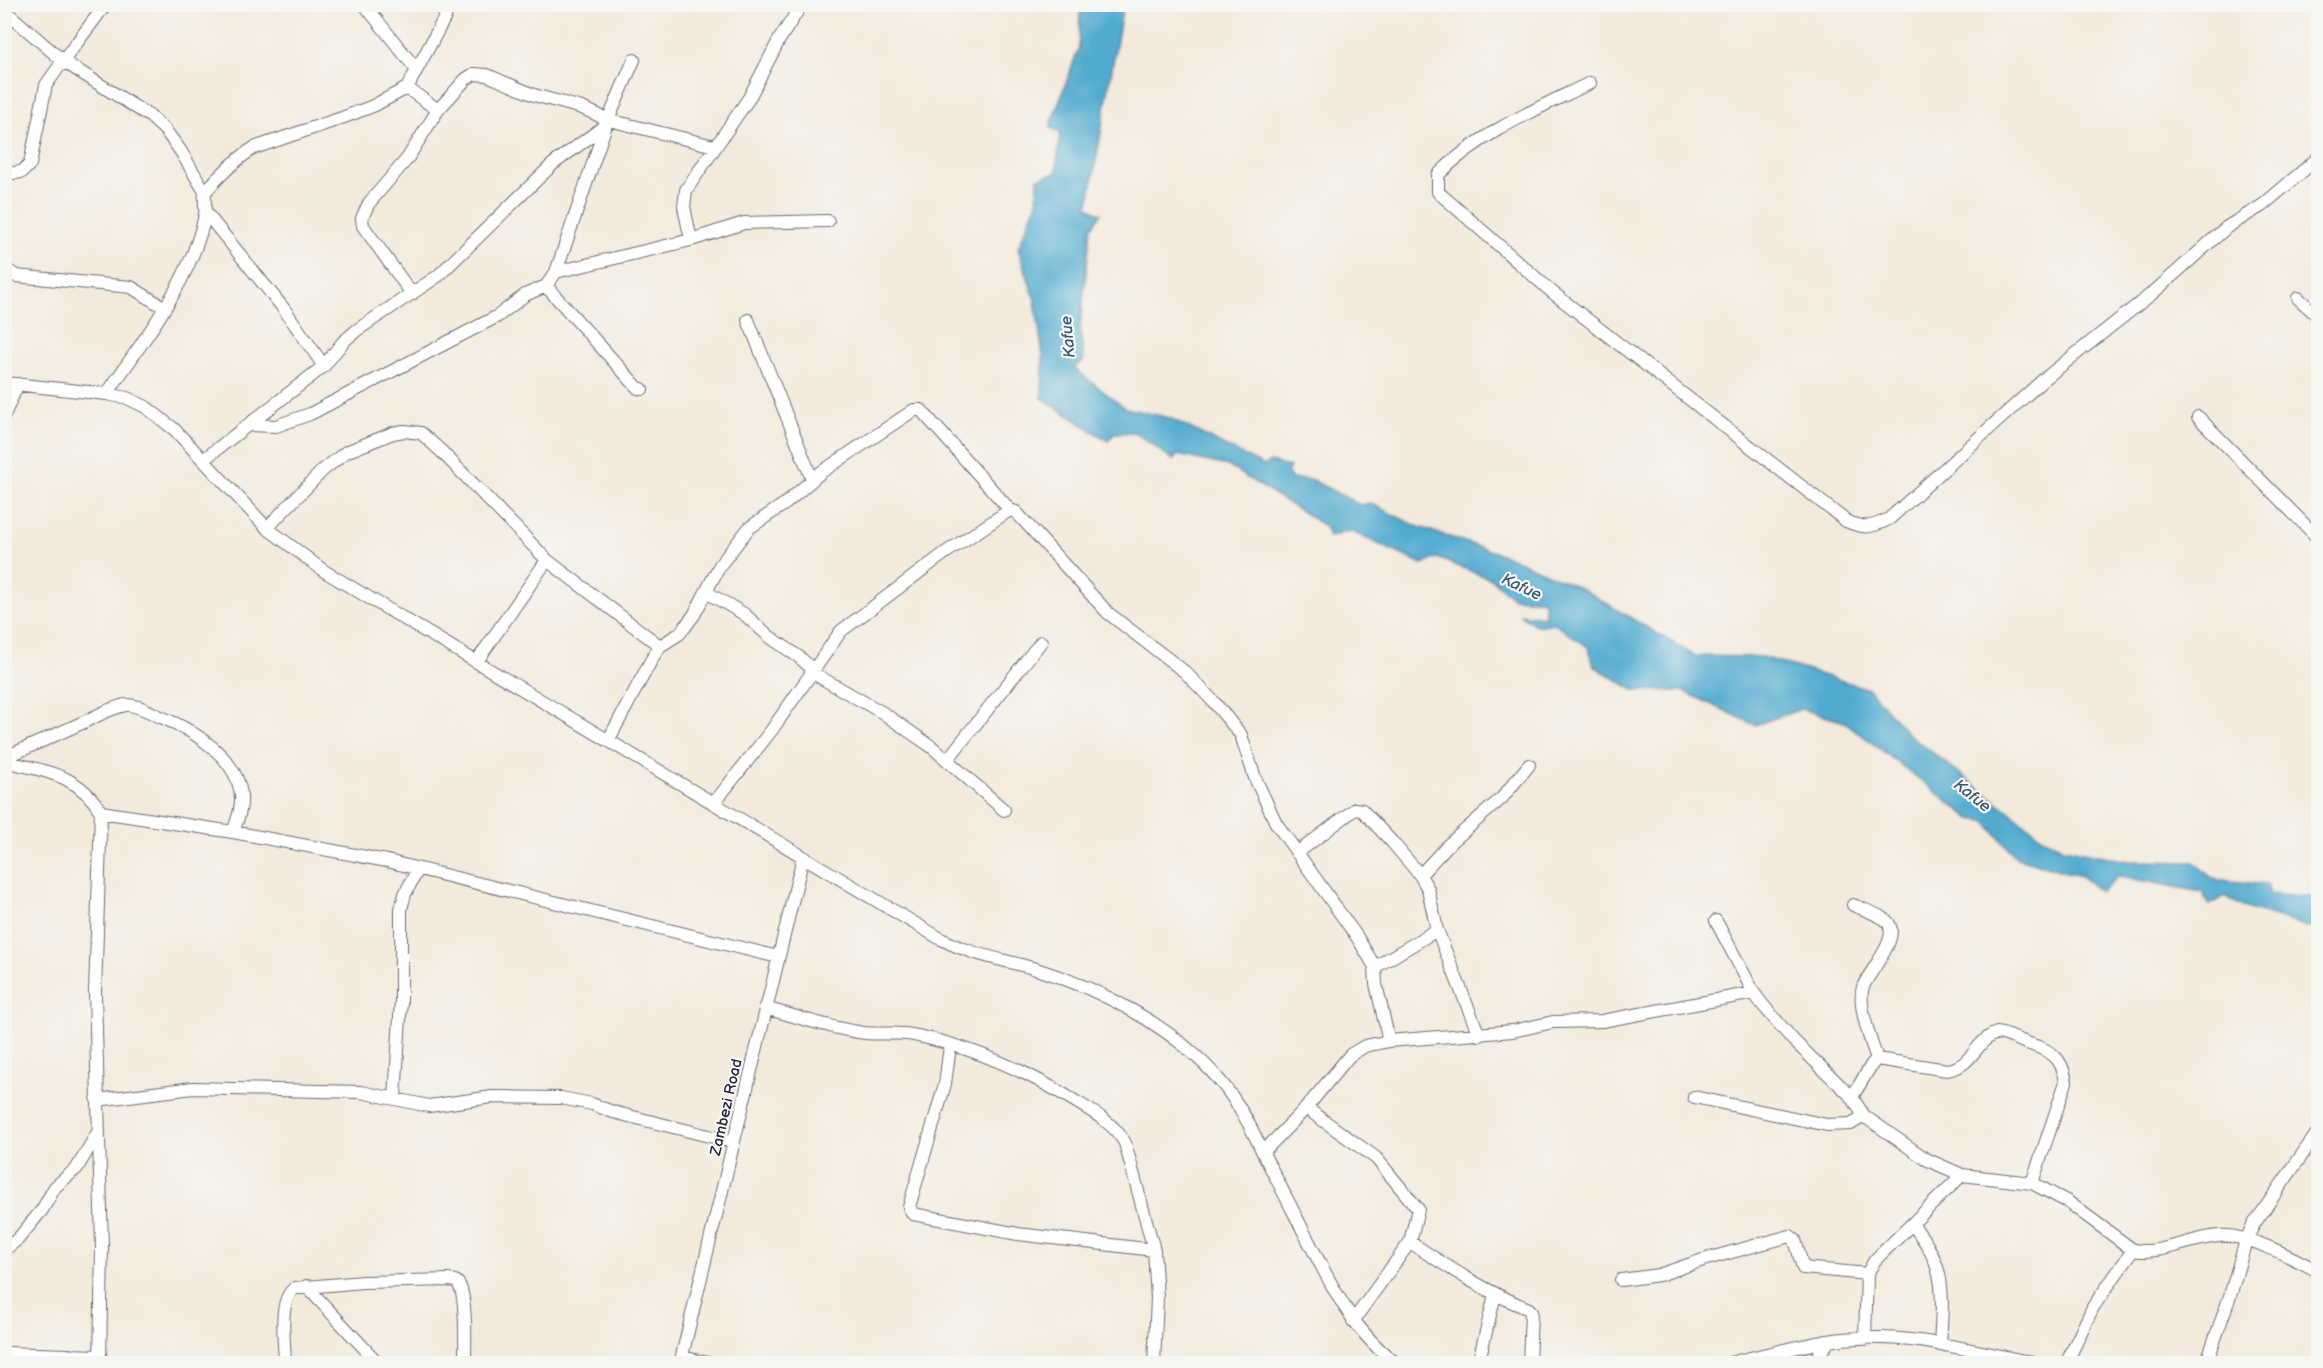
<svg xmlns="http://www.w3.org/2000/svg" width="2323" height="1368" font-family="'Balsamiq Sans',sans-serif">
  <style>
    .water { fill: #51abcf; stroke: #3a6685; stroke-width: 1.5 }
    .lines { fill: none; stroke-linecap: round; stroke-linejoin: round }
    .minor-casing { stroke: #6c6873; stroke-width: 14 }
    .minor { stroke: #fff; stroke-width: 12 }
    .labels { text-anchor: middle; stroke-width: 4.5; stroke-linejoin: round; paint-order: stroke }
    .street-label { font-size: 15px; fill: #22223b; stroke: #f6f6f2 }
    .water-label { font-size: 16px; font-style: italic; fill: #355976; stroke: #f6f6f2 }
  </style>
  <rect width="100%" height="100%" fill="#f6f6f2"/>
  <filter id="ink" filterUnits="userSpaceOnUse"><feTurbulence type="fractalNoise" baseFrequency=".0167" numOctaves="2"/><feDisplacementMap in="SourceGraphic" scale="12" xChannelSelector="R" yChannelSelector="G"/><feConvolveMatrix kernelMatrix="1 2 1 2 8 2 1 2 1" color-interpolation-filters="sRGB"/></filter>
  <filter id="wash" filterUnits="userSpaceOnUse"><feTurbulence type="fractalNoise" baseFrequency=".008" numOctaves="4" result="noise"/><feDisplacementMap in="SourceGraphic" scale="24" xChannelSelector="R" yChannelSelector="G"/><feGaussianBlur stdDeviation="1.35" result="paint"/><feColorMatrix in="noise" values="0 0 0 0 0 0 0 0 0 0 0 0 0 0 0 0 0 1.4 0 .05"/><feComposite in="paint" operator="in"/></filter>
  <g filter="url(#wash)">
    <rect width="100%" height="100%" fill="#f4eadb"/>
    <!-- water -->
    <path class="water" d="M1083,4L1123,5L1088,207L1101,214L1091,228L1080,327L1084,361L1074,368L1125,408L1170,418L1264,466L1270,462L1290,467L1287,472L1292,479L1312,480L1360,505L1370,503L1416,526L1507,556L1584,590L1695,656L1762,657L1869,689L1907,733L2045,839L2064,848L2128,861L2194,862L2213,879L2268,885L2269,894L2318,898V930L2243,907L2225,896L2209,905L2202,892L2118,876L2101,892L2081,876L2017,858L1985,821L1971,819L1845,722L1801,709L1755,725L1683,691L1634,690L1594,666L1589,648L1554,623L1537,626L1519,614L1545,617L1544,600L1513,598L1491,579L1437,558L1422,564L1350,531L1329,537L1325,526L1228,466L1178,455L1173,460L1134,432L1115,433L1108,441L1042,398L1043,356L1035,300L1018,248L1037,202L1038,178L1056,173L1060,133L1050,127L1079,47L1080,8Z"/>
  </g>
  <g filter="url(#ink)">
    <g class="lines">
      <defs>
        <path id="minor" d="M364,4L416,69
          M4,10L63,61L106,4
          M1590,83C1537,109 1479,133 1438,175V192L1552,292L1846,521C1865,529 1870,528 1889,519L2043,380L2154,292L2227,227L2263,205L2318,158
          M407,88L438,110
          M4,174L22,172L30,164L46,85L63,61L151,117L165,130L180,150L205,192
          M206,213L284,309L324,366
          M691,240L684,207L686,190L749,98L779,40L802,4
          M4,268L16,276L131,287L165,308
          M556,272L691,240L744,223L828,221
          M546,286L638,388L642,389
          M412,294L363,226L362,218L369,203L407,159L438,110L466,79L474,74L487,75L534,95L582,108L609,120L714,146
          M2298,298L2318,316
          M748,320L812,479
          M4,383L107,394L127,398L146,407L175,430L267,528L324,571L941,939C974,956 1002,959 1036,969C1101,989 1176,1028 1220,1081C1239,1103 1252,1129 1264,1155C1279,1183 1293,1211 1308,1240C1331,1285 1354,1333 1397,1364
          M107,394C144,338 191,282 205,215C206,208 204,200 205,192C220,175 235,160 254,148L339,119L373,106L407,88L445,17L448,4
          M4,415L18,384
          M2198,417L2318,538
          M250,425L276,426L310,414L498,316L525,295L546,286L556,272L606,125L634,60
          M203,460L324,366L343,342L357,330L438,276L553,164L606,125
          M267,528L323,470L346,452L393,433L404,431L421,433L441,451L547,560L660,646
          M706,592L744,614L770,637L799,657L809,666L811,672L883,713L932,747L1004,810
          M477,661L547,560
          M609,739L653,657L660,646L679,634L685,627L694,615L720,565L749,528L786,503L820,473L914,410H921L1010,510L1016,512L1108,613L1185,672L1213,701L1241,735L1255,778L1276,823L1357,937L1375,967L1376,984L1389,1041
          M4,758C31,746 57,734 84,722C97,716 112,707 126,705C137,704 151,713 161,717C193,730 239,758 241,797C242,809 237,821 233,832
          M948,759L1041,642
          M4,761C44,771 79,774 101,812L233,832L387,861L778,957
          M714,803L771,731L841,631L945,553L1010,510
          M1297,853L1355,809L1362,810L1392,842L1420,875L1428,889L1437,930L1479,1035
          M1420,875L1448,845L1502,798L1529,765
          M1853,905C1863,909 1874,913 1883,918C1907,933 1869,970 1863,987C1857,1004 1871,1042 1877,1059
          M1716,921L1754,993L1762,1004L1793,1040L1852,1097L1864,1116L1926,1159L1962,1175L1875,1260L1867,1274L1865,1339
          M1375,967L1437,930
          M765,1008C795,1016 826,1027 858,1032C876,1036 894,1031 913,1035C969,1046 1024,1070 1073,1100C1093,1112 1114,1123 1125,1143L1154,1250L1157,1298L1154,1364
          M950,1046L945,1084L909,1207L913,1214L1018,1234L1154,1250
          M1694,1097L1827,1125L1851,1124L1864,1116
          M1852,1097L1872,1064L1877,1059L1947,1070C1973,1067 1976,1039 1997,1033C2006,1034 2015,1039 2024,1042C2048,1050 2062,1054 2066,1082L2032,1183
          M395,1098L401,1001V909L405,894L418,869
          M97,1100L193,1088L361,1092L429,1106L492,1097L561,1098L592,1104L613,1112L733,1142
          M1306,1108L1376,1158L1418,1209L1410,1242L1353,1321
          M1263,1152L1306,1108L1350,1055L1365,1046L1389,1041L1513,1031L1553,1022L1602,1021L1754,993
          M1962,1175L2032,1183L2068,1202L2133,1250
          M1912,1224C1947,1266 1943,1293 1940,1345
          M1410,1242C1449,1268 1486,1292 1529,1309L1531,1312L1529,1364
          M4,1250L18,1239L42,1210L55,1187L77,1168L98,1132
          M1621,1280L1659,1275L1703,1260L1790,1236L1795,1240L1803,1268L1867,1274
          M306,1286L379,1364
          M4,1353L100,1356
          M682,1357L712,1364
          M100,1364L102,1246L95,993L101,812
          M285,1364C285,1343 277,1300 295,1288L363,1282L451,1280C455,1281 457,1281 459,1285C467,1297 465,1348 465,1364
          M680,1364L803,857
          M1478,1364L1495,1295
          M1725,1364C1759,1356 1793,1347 1828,1341C1898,1330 1970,1350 2038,1364
          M1812,1364L1829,1341
          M2066,1364L2093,1307L2133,1250C2162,1255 2191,1238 2219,1236C2246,1233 2295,1259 2318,1271
          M2206,1364L2230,1296L2246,1240L2254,1224L2318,1132"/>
      </defs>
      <!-- minor casing -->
      <use href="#minor" class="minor-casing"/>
      <!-- minor -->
      <use href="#minor" class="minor"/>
    </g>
  </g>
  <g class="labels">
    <!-- street labels -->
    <g class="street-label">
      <text transform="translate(726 1107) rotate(-77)" y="5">Zambezi Road</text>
    </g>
    <!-- water labels -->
    <g class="water-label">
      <text transform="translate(1067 337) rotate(-95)" y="6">Kafue</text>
      <text transform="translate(1522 586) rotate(25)" y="6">Kafue</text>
      <text transform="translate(1973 795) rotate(39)" y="6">Kafue</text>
    </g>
  </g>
  <!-- margin -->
  <rect width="2323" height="1368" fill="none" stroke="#f6f6f2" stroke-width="24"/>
</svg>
